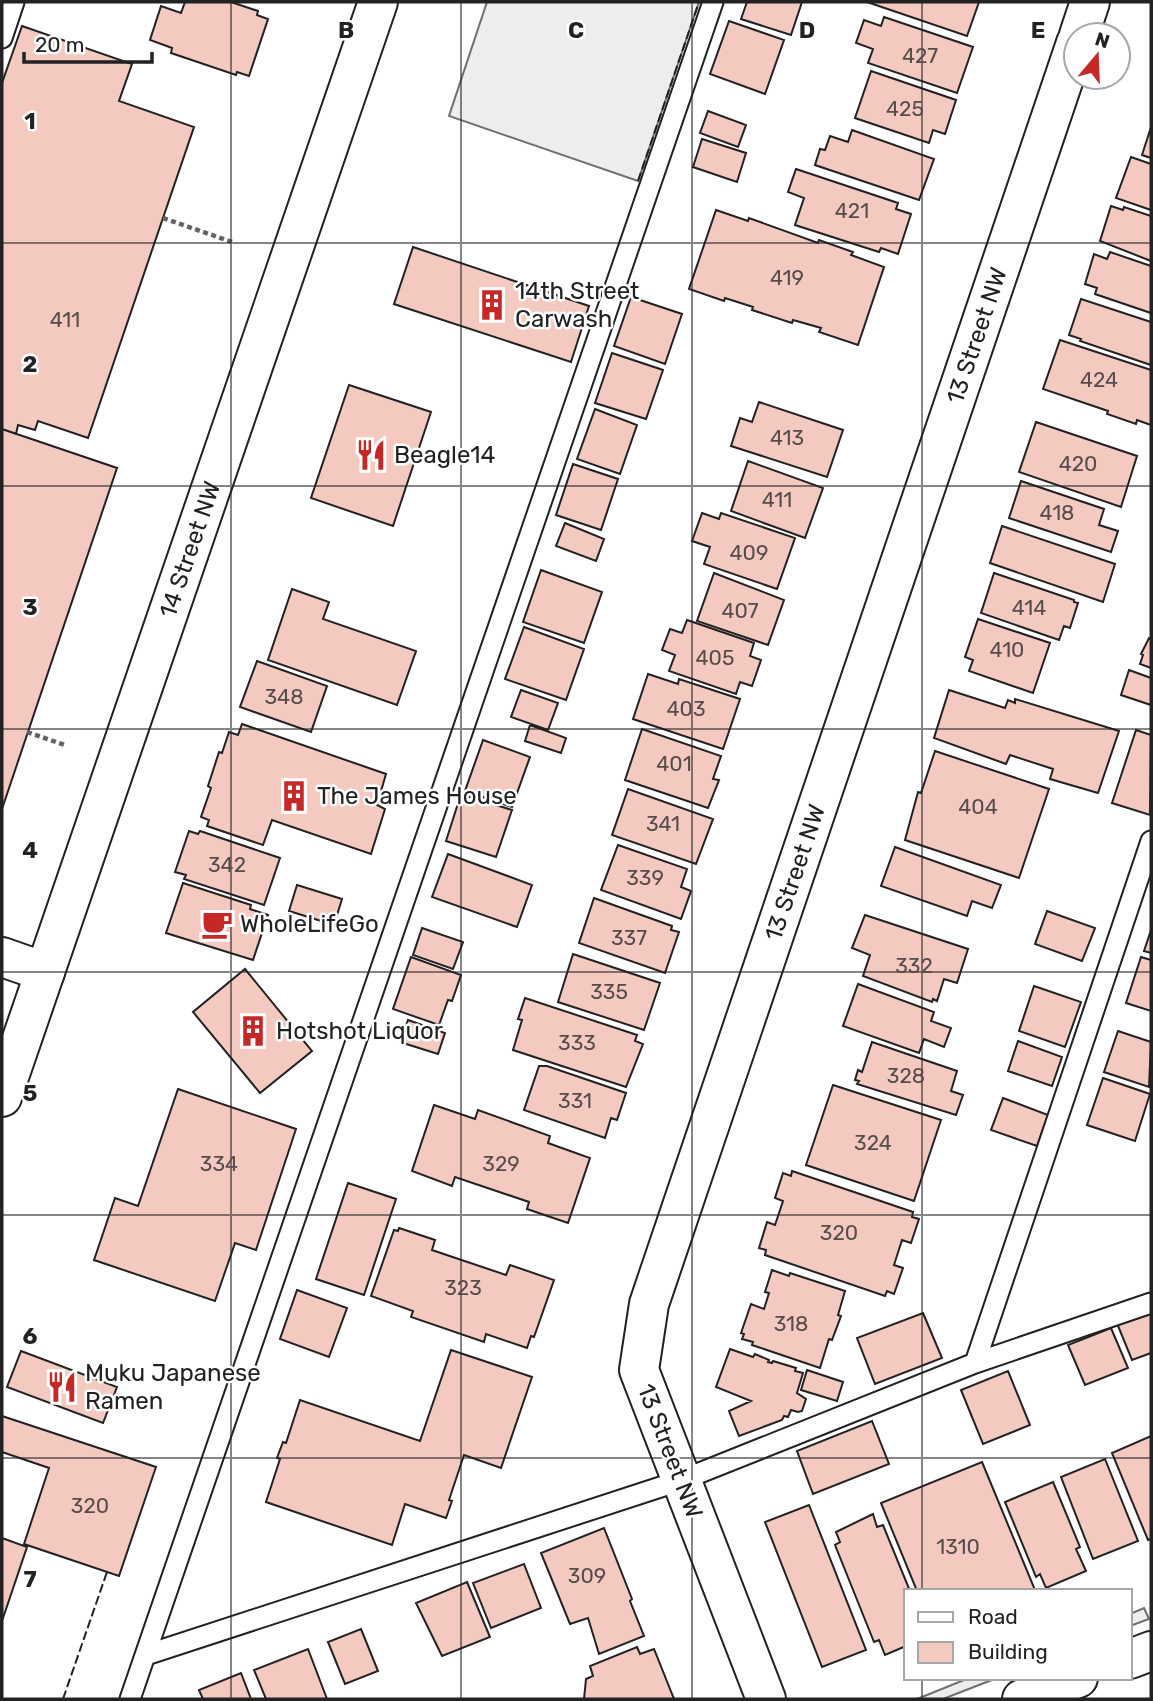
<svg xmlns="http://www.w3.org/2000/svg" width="1153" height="1701" font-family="Rubik,sans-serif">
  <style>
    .parking { fill: #ededed; stroke: #6f6f6f; stroke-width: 2 }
    .building { fill: #f3c9c0; stroke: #222; stroke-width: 2 }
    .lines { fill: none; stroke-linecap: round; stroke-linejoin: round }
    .service-casing { stroke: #222; stroke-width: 23 }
    .minor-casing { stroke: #222; stroke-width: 42 }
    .secondary-casing { stroke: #222; stroke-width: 42 }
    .path { stroke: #646464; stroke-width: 4.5; stroke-dasharray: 5 3.5; stroke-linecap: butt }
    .service { stroke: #fff; stroke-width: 19 }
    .minor { stroke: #fff; stroke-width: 38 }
    .secondary { stroke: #fff; stroke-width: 38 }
    .fence { stroke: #222; stroke-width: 2; stroke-dasharray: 9 3.5; stroke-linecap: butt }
    .grid { fill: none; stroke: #222; stroke-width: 2; stroke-opacity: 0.55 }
    .labels { text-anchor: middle; stroke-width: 5; stroke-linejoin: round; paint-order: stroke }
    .number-label { font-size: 21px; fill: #564c4a }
    .poi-label { font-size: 24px; fill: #222; stroke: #fff; text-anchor: start }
    .street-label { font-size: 24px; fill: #222; stroke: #fff }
    .grid-label { font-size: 23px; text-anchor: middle; font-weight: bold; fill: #222; stroke: #fff; stroke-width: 5; stroke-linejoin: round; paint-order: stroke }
  </style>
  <rect width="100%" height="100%" fill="#fff"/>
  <!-- parking -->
  <path class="parking" d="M487,2H699L638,181L449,116Z
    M1144,1608L1149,1619L1130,1626V1614Z
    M969,1678H997L943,1699H917Z"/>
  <!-- building -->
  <path class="building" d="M185,2H231L258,11L257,15L268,19L249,76L237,72L236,75L171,53L172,48L150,40L161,6L181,13Z
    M747,2H802L791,35L741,19Z
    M867,2H979L967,36Z
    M884,17L973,47L957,93L868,63L873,49L856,43L864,20L881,26Z
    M729,21L784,40L765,94L710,74Z
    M22,26L132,64L119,101L194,127L88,438L38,421L35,430L18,425L16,434L2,429V83Z
    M871,71L956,100L945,134L933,130L929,143L855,118Z
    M708,111L746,125L738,147L700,133Z
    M1151,127V158L1142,155Z
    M852,130L934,159L919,200L815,165L820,149L825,150L830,136L848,142Z
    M702,139L746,153L737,182L693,167Z
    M1131,157L1151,164V210L1116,198Z
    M796,169L898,203L896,209L911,214L898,254L881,248L879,252L795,225L804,198L788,192Z
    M1111,206L1123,210L1124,207L1151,216V261L1100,241Z
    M716,210L748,221L749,218L818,243L819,240L853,252L851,255L884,267L858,345L819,332L821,328L793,320L792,323L752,310L753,307L725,298L724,301L689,289Z
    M413,247L589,306L571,362L394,304Z
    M1110,252L1151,266V313L1095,294L1097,288L1085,284L1094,254L1107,259Z
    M631,297L682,314L665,364L614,346Z
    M1081,299L1151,322V365L1080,341L1081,339L1069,335Z
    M1060,340L1151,370V425L1137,420L1136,424L1107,414L1108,411L1043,389Z
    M612,353L663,370L646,419L595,403Z
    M349,385L431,412L393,526L311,498Z
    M759,402L843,430L827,477L731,446L740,418L752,422Z
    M595,409L637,425L620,474L577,459Z
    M1036,422L1137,456L1121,507L1019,472Z
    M2,429L117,468L2,809Z
    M748,461L823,488L805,538L731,511Z
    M573,464L618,479L601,530L556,515Z
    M1021,481L1104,509L1099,525L1118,531L1111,552L1009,518Z
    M702,513L719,519L721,513L795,538L777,589L704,564L710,547L692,541Z
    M565,523L604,539L596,561L556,546Z
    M1002,526L1115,564L1103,602L990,563Z
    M541,570L602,592L584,643L523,622Z
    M714,573L784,600L768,645L697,621Z
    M994,573L1074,600V602L1078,603L1070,628L1064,626L1059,640L981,613Z
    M292,589L329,602L323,619L416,651L397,705L268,660Z
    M978,619L1050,643L1033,693L969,671L973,660L965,657Z
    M687,620L754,643L750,656L761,660L752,686L740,682L736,694L669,671L675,655L662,650L670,629L682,633Z
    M524,627L584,649L566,700L505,679Z
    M1149,638L1151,639V668L1140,664L1143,655L1141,654Z
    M257,661L327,686L311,732L240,707Z
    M1129,670L1151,678V705L1121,695Z
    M648,674L678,684L679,679L740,699L723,749L633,719Z
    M521,690L558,703L548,730L511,717Z
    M949,690L1005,708L1008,700L1015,703V699L1119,731L1098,793L1050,779L1053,769L1010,755L1006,764L934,738Z
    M242,724L386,774L377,805L385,809L371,854L272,820L263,845L207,826L209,820L201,817L211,788L208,786L219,752L222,753L229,732L238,735Z
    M530,725L566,738L561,753L525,741Z
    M642,729L721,756L713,779L719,780L708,808L625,780Z
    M1136,730L1151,735L1150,815L1112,803Z
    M483,740L530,757L512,807L465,791Z
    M935,751L1049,789L1019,878L905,840L918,792L921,793Z
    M628,789L713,819L696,864L612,835Z
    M461,794L512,810L496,857L446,841Z
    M189,831L198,834L200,831L280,858L264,905L184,879L186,875L175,872Z
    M618,845L687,869L681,887L691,891L681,919L601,890Z
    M895,847L1001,885L992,908L972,901L967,916L881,886Z
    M448,854L532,885L517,927L432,897Z
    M183,883L251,905L250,909L268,915L253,960L166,933Z
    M297,885L342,899L334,925L289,911Z
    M594,898L672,926L671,930L679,932L665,973L579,943Z
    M1047,911L1095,928L1082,961L1035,944Z
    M865,915L968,949L957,983L944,979L937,1001L933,999L932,1002L863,976L870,955L852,948Z
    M422,928L463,942L453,969L413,955Z
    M1151,930V953L1144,951Z
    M573,954L660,983L644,1030L558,1002Z
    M411,957L461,975L452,1001L448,1000L439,1025L393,1009Z
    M1141,957L1151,960V1011L1126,1003Z
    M245,969L312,1051L260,1093L193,1012Z
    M858,984L934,1012L931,1021L951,1028L944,1047L924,1039L919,1053L843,1026Z
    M1034,986L1081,1002L1065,1047L1019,1031Z
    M525,998L637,1035L635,1041L643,1044L626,1087L513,1050L522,1020L518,1019Z
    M408,1020L445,1033L438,1054L400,1042Z
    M1118,1031L1151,1042L1149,1087L1104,1072Z
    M1018,1041L1062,1057L1052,1086L1008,1071Z
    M872,1042L957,1071L951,1091L963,1095L956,1115L857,1084L859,1081L855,1080L858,1070L862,1072Z
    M539,1066H547L626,1093L617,1120L611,1118L605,1138L524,1110Z
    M1103,1078L1150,1094L1135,1141L1087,1125Z
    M833,1085L941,1120L914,1201L806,1165Z
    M178,1089L296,1129L256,1250L235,1243L215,1301L94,1260L115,1198L138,1206Z
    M1003,1098L1048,1115L1037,1146L991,1130Z
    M434,1105L475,1119L478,1110L550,1136L548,1143L590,1158L568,1223L527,1209L529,1202L455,1177L452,1186L412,1171Z
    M792,1171L913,1212L912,1217L919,1219L911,1243L902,1240L894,1265L903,1268L894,1294L887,1291L885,1296L765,1255L766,1250L759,1248L767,1222L775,1225L783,1201L775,1198L783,1173L791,1176Z
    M348,1183L396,1199L364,1295L316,1279Z
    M399,1228L435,1240L432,1250L506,1275L510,1265L554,1280L534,1337L531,1336L527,1348L486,1334L484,1342L411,1317L413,1311L371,1296L394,1230L398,1231Z
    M772,1270L789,1276L790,1273L845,1291L838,1315L841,1316L832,1340L829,1339L820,1368L752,1345L753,1342L742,1339L744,1334L741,1333L751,1304L764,1309L769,1293L765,1292Z
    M297,1290L347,1308L329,1357L280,1339Z
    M1148,1307L1151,1315V1353L1132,1360L1116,1321Z
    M923,1313L942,1358L875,1384L857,1338Z
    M1111,1328L1128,1368L1085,1385L1068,1345Z
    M730,1349L753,1357L755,1354L769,1360L768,1362L772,1363L773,1361L796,1368L795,1371L803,1373L797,1393L806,1399L802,1411L798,1412L791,1410L788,1417L784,1416L782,1420L739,1436L729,1411L751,1401L716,1387Z
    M451,1350L532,1377L501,1468L464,1455L449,1500L452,1501L446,1518L405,1504L392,1545L266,1502L280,1459L277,1458L283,1442L286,1443L300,1400L420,1441Z
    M21,1351L117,1387L103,1423L7,1387Z
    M807,1370L843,1382L837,1401L801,1390Z
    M1008,1371L1030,1425L983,1444L961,1390Z
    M2,1416L156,1467L119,1576L24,1544L49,1468L2,1452Z
    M872,1421L889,1464L813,1494L797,1451Z
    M1151,1436V1539L1148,1540L1112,1453Z
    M1105,1459L1138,1541L1093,1559L1061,1477Z
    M982,1462L1035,1590L917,1591L881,1503Z
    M1053,1482L1080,1547L1076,1549L1086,1571L1046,1588L1040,1574L1036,1577L1005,1502Z
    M809,1505L866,1650L822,1667L765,1522Z
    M873,1514L877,1527L883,1525L910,1591H906V1646L885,1655L879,1640L874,1642L835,1545L840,1542L836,1532Z
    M604,1528L632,1599L630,1601L644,1636L599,1654L588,1618L570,1624L541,1553Z
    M2,1538L27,1547L2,1621Z
    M524,1564L541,1608L491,1628L473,1583Z
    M467,1582L490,1637L442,1656L416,1603Z
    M361,1629L378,1671L345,1684L328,1642Z
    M637,1647L640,1654L654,1649L674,1699H584L586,1679L593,1676L590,1666Z
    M308,1649L327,1699H266L254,1670Z
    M241,1673L251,1699H203L199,1690Z"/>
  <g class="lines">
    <defs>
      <path id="service" d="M2,38L14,2
        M975,1363L1151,841
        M146,1655L682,1480L975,1363L1151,1303
        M130,1699L713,2"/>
      <g id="minor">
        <path d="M1079,35L1090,2"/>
        <path d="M2,957L45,972"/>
        <path d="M1130,1659L1151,1651"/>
        <path id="s1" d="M766,1699L639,1370L649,1304L1076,43"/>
        <path d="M1022,1699L1078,1678"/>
      </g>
      <g id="secondary">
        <path id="s2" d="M2,1097L378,2"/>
      </g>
    </defs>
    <!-- service casing -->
    <use href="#service" class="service-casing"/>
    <!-- minor casing -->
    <use href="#minor" class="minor-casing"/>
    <!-- secondary casing -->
    <use href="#secondary" class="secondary-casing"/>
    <!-- path -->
    <path class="path" d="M163,218L235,243
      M27,732L65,745"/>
    <!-- service -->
    <use href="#service" class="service"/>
    <!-- minor -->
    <use href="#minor" class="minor"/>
    <!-- secondary -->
    <use href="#secondary" class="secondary"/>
    <!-- fence -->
    <path class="fence" d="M638,181L699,2
      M63,1699L107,1572"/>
  </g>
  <!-- grid -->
  <path class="grid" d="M231,2V1699M461,2V1699M692,2V1699M922,2V1591M2,243H1151M2,486H1151M2,729H1151M2,972H1151M2,1215H1151M2,1458H1151M922,1678V1699"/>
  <!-- icons -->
  <defs>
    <symbol id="building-bare" viewBox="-9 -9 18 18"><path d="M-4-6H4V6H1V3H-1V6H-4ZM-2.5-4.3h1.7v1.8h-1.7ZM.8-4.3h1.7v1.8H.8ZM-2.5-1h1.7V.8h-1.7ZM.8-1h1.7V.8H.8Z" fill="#c62828" stroke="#fff" stroke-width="2.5" paint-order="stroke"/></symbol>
    <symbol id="restaurant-bare" viewBox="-9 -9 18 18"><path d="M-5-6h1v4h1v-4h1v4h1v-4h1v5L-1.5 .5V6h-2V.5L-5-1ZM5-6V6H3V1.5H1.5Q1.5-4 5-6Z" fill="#c62828" stroke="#fff" stroke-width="2.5" paint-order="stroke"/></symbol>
    <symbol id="cafe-bare" viewBox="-9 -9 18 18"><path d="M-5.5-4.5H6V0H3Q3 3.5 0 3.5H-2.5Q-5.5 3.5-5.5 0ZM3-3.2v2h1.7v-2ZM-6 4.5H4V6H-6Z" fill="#c62828" stroke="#fff" stroke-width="2.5" paint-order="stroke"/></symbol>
  </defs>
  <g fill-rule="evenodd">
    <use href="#building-bare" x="470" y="283" width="44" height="44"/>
    <use href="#restaurant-bare" x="349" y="433" width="44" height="44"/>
    <use href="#building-bare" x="272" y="774" width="44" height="44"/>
    <use href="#cafe-bare" x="195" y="902" width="44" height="44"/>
    <use href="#building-bare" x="231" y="1009" width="44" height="44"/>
    <use href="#restaurant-bare" x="40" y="1365" width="44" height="44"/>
  </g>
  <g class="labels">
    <!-- number labels -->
    <g class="number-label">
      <text x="920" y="63">427</text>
      <text x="905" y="116">425</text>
      <text x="852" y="218">421</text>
      <text x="787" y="285">419</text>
      <text x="65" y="327">411</text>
      <text x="1099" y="387">424</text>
      <text x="787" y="445">413</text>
      <text x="1078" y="471">420</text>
      <text x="777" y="507">411</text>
      <text x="1057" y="520">418</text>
      <text x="749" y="560">409</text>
      <text x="1029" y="615">414</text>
      <text x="740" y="618">407</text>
      <text x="1007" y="657">410</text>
      <text x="715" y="665">405</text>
      <text x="284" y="704">348</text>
      <text x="686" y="716">403</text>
      <text x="674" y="771">401</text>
      <text x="978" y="814">404</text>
      <text x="663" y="831">341</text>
      <text x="227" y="872">342</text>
      <text x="645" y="885">339</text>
      <text x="629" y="945">337</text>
      <text x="914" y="973">332</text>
      <text x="609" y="999">335</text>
      <text x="577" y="1050">333</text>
      <text x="906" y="1083">328</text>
      <text x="575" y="1108">331</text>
      <text x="873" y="1150">324</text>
      <text x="219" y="1171">334</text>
      <text x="501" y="1171">329</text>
      <text x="839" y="1240">320</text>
      <text x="463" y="1295">323</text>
      <text x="791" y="1331">318</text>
      <text x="90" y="1513">320</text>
      <text x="958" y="1554">1310</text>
      <text x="587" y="1583">309</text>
    </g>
    <!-- poi labels -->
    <g class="poi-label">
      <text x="515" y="299">14th Street<tspan x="515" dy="28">Carwash</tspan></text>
      <text x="394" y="463">Beagle14</text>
      <text x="317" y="804">The James House</text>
      <text x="240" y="932">WholeLifeGo</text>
      <text x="276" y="1039">Hotshot Liquor</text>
      <text x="85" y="1381">Muku Japanese<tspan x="85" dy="28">Ramen</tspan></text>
    </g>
    <!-- street labels -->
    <g class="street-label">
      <text dy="8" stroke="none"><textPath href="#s1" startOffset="1442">13 Street NW</textPath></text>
      <text dy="8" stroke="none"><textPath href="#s2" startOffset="579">14 Street NW</textPath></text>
      <text dy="8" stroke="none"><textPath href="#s1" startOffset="875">13 Street NW</textPath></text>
      <text transform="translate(670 1451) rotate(69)" y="8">13 Street NW</text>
    </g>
  </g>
  <g class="grid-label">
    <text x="346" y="38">B</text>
    <text x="576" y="38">C</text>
    <text x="807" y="38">D</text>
    <text x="1038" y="38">E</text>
    <text x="30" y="129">1</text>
    <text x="30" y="372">2</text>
    <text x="30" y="615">3</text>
    <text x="30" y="858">4</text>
    <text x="30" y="1101">5</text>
    <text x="30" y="1344">6</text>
    <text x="30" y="1587">7</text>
  </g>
  <!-- border -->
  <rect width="1153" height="1701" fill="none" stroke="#222222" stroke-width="7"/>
  <!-- legend -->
  <rect x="904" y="1589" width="228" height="91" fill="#ffffff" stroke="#a7a7a7" stroke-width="2"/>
  <rect x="918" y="1612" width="35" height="10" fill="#ffffff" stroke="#a7a7a7" stroke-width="2"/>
  <text x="968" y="1624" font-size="21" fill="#222222">Road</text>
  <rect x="918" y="1642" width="35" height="21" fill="#f3c9c0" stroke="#a7a7a7" stroke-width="2"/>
  <text x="968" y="1659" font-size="21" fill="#222222">Building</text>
  <!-- north arrow -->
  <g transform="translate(1097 56) rotate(19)"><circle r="33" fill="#ffffff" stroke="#a7a7a7" stroke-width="2"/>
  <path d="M0-5L12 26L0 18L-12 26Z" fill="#c62828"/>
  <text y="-10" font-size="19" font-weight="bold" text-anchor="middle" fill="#222222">N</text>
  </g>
  <!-- scale -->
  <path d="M24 52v10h128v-10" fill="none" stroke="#222222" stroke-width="3.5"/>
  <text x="35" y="52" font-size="21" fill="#222222" stroke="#ffffff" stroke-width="5" paint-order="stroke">20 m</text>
</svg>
